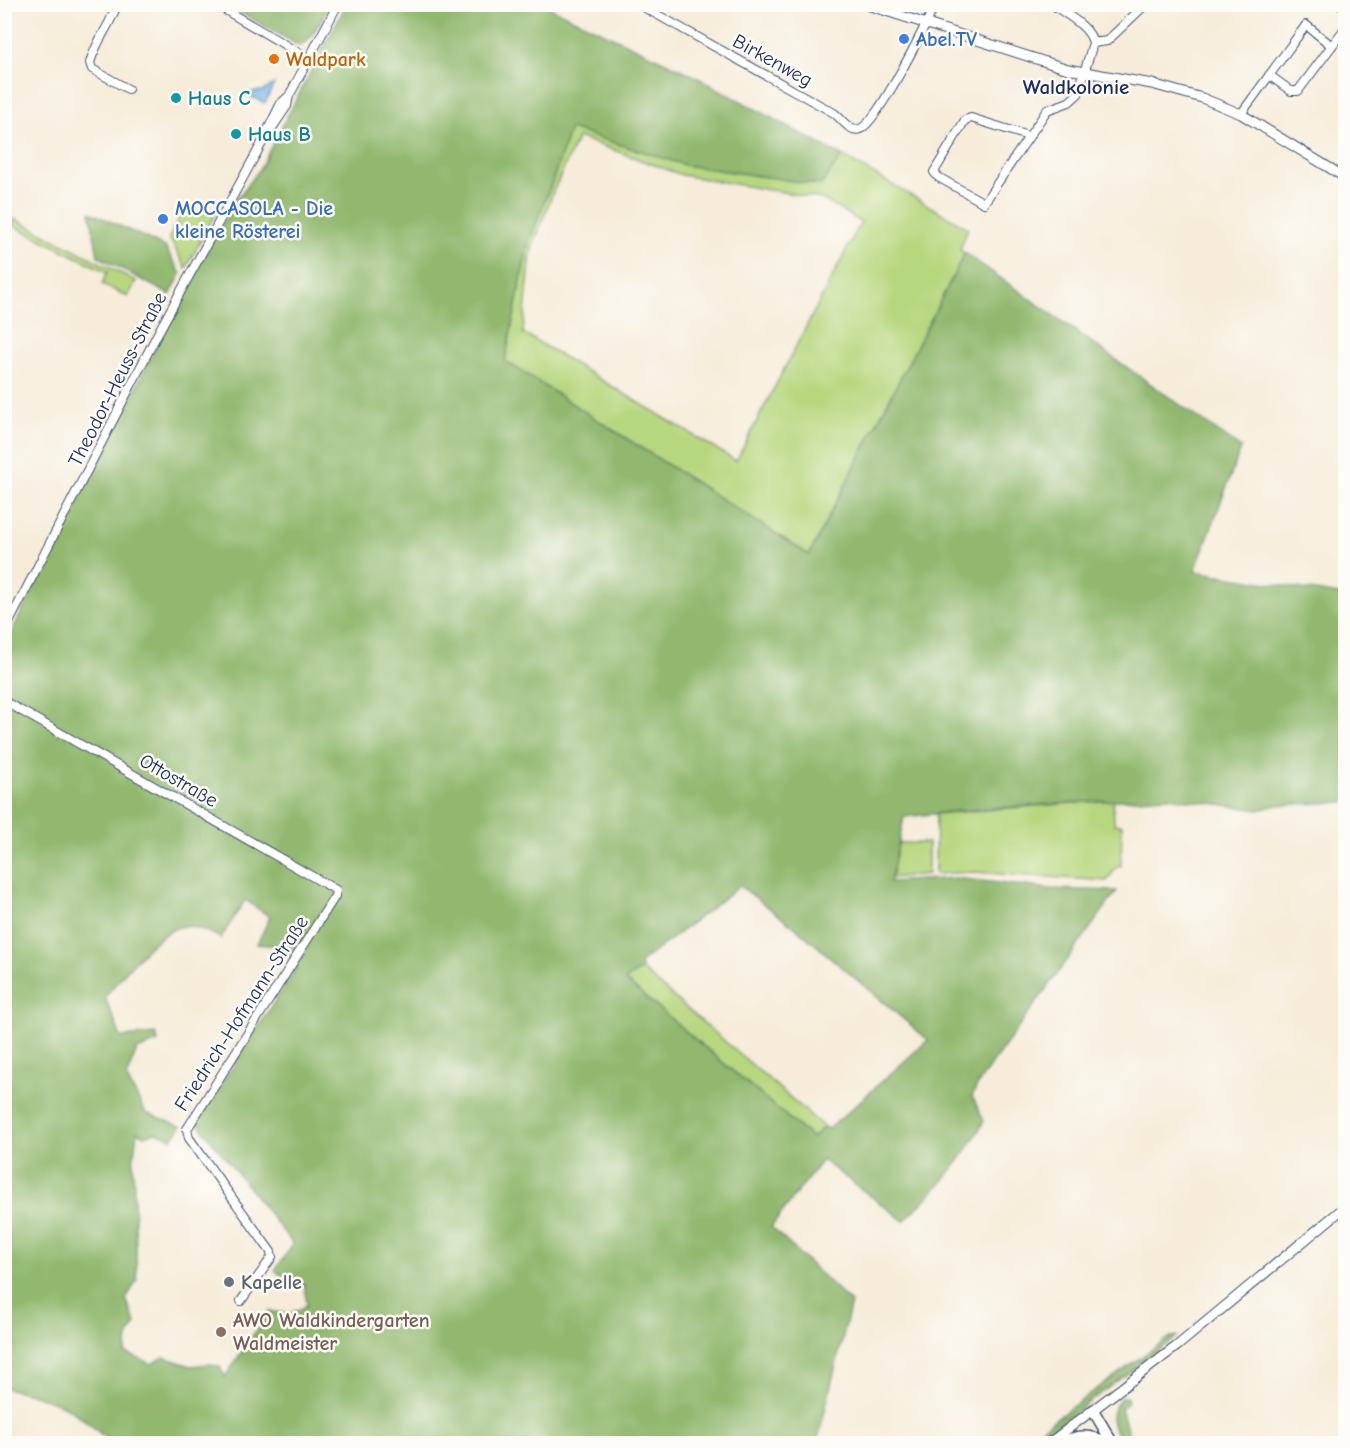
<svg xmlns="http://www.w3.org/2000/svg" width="1350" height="1448" font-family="'Comic Neue',sans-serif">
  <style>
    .green { fill: #b7d77f; stroke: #69836e; stroke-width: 1.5; fill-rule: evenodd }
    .forest { fill: #91b86e; stroke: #567466; stroke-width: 1.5; fill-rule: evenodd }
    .water { fill: #78b4ea; stroke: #4a72a4; stroke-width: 1.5 }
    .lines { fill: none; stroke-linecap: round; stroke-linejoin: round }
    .minor-casing { stroke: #3c4b70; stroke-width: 10 }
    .major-casing { stroke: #3c4b70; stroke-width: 11 }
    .highway-casing { stroke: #3c4b70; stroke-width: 13 }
    .minor { stroke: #fff; stroke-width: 8 }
    .major { stroke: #fff; stroke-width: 9 }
    .highway { stroke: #fff; stroke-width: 10 }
    .shop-dot { fill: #3f7fe0; stroke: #fdfcf7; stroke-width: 2 }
    .food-dot { fill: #e8710a; stroke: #fdfcf7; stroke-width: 2 }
    .culture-dot { fill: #0f9aa8; stroke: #fdfcf7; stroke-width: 2 }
    .worship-dot { fill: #6b7280; stroke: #fdfcf7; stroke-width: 2 }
    .education-dot { fill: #8d6e63; stroke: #fdfcf7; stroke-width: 2 }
    .labels { text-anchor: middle; stroke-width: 5; stroke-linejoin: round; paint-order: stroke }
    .shop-label { font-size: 20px; font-weight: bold; fill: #366cbe; stroke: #fdfcf7; text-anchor: start }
    .food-label { font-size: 20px; font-weight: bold; fill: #c56008; stroke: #fdfcf7; text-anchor: start }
    .street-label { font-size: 20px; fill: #1b2f5e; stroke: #fdfcf7 }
    .culture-label { font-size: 20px; font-weight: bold; fill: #0d838f; stroke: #fdfcf7; text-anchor: start }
    .worship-label { font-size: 20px; font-weight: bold; fill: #5b616d; stroke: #fdfcf7; text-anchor: start }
    .education-label { font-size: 20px; font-weight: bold; fill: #785e54; stroke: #fdfcf7; text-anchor: start }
    .neighbourhood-label { font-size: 21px; font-weight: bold; fill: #1b2f5e; stroke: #fdfcf7 }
  </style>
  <rect width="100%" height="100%" fill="#fdfcf7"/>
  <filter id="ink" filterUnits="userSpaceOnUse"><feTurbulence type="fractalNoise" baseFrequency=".0167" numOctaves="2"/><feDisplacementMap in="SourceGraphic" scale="12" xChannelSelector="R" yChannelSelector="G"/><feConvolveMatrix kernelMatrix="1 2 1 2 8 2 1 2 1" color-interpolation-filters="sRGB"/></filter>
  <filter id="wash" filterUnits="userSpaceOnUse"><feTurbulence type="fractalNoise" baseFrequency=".008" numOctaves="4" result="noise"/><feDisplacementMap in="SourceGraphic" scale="24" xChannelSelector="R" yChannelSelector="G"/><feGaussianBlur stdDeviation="1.35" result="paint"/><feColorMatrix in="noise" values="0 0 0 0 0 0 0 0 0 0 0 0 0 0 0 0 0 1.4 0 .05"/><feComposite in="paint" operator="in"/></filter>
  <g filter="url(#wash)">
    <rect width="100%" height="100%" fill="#f6ecd9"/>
    <!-- green -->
    <path class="green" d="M570,128L685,165L821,185L842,156L968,228L960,250L965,253L809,555L505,361L528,244L552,182ZM578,137L682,175L822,199L861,222L736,461L523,333L531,252L553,192Z
      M216,212L186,268L169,238L180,216Z
      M15,219L136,281L128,297L102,284L107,272L12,225Z
      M1113,800L1114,824L1122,825L1121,866H1117L1107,881L974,872L935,874L936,814Z
      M898,843H928V874L891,878Z
      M641,969L824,1127L812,1138L625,980Z"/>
    <!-- forest -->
    <path class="forest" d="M227,5L330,4V5L311,37L300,46Z
      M346,5H544L687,72L842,156L821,185L685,165L570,129L552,182L528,244L505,361L809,555L965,253L1241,448L1195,571L1345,596V802L1277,805L1259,810L1167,797L977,809L904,817L890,882L955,878L1051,889L1117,891L981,1079L972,1096L984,1121C964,1160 935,1191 904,1221L822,1160L771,1227L851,1303L817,1443H110C75,1407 53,1398 5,1388L4,647L180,300L234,203L259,170ZM740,886L797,929L928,1040L829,1129L824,1127L812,1138L625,980L641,969L640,963ZM245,900L270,917L257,944L281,946L297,967L197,1122L293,1244L275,1270L294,1286L304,1284L307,1305L290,1314L269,1311L225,1377L220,1367L210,1364L191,1366L164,1357L152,1364L125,1353L129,1334L136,1324L126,1299L137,1280L133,1163L137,1132L145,1136L156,1132L172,1139L181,1126L146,1113L126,1077L137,1050L158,1042L156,1034L121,1037L105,997C120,978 160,926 186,926C197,926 211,933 221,938Z
      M90,212L165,247L181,274L170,295L98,256Z
      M1178,1336L1034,1443H1022L1147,1353L1169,1338Z
      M1122,1397H1127L1128,1402L1121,1408L1131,1443H1121C1112,1425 1106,1413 1122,1397Z"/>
    <!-- water -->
    <path class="water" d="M274,84L265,103L248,95L251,92L263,91Z"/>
  </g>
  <g filter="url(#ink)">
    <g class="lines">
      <defs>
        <path id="minor" d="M117,4C110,27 96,40 90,63L92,69L128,89
          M215,4L309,59
          M638,4L834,113C841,118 850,133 860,129C878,122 926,25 935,4
          M1052,4C1065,14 1090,26 1093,43
          M1340,4L1346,8
          M1093,43L1107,41L1146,4
          M1269,75L1291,91H1298L1346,27
          M1241,114L1306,25L1332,46
          M1028,136L971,118L965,120L934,172L938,177L984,203L1047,110L1069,102L1078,94L1093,43
          M263,140L281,103L288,97
          M4,632L159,331L262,143L287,106L289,96L338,4
          M4,701L336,890L335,896L187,1129L189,1138L271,1252L272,1257L241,1301"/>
        <path id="major" d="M864,4L1068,69L1152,84L1202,98L1241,114L1346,178
          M1048,1444L1177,1346L1346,1206"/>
        <path id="highway" d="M1093,1410L1113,1444
          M1056,1444C1077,1435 1089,1433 1110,1444"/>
      </defs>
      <!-- minor casing -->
      <use href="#minor" class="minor-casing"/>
      <!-- major casing -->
      <use href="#major" class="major-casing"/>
      <!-- highway casing -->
      <use href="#highway" class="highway-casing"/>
      <!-- minor -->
      <use href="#minor" class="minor"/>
      <!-- major -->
      <use href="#major" class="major"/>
      <!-- highway -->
      <use href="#highway" class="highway"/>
    </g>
  </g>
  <!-- markers -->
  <g class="shop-dot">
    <circle cx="904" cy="39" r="6"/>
    <circle cx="163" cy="219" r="6"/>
  </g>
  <circle class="food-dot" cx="274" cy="59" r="6"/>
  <g class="culture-dot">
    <circle cx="176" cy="98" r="6"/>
    <circle cx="236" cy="134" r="6"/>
  </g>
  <circle class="worship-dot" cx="229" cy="1282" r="6"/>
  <circle class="education-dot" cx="221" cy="1332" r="6"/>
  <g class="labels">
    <!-- shop labels -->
    <g class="shop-label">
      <text x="916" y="46">Abel.TV</text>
      <text x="175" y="215">MOCCASOLA - Die<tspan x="175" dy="23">kleine Rösterei</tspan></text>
    </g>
    <!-- food labels -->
    <g class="food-label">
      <text x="286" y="66">Waldpark</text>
    </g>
    <!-- street labels -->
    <g class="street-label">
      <text transform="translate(773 60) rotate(29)" y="7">Birkenweg</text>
      <text transform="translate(117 379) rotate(-63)" y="7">Theodor-Heuss-Straße</text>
      <text transform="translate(179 780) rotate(30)" y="7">Ottostraße</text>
      <text transform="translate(241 1013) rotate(-57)" y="7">Friedrich-Hofmann-Straße</text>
    </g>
    <!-- culture labels -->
    <g class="culture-label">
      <text x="188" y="105">Haus C</text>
      <text x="248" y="141">Haus B</text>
    </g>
    <!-- worship labels -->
    <g class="worship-label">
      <text x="241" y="1289">Kapelle</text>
    </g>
    <!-- education labels -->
    <g class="education-label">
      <text x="233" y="1327">AWO Waldkindergarten<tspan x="233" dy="23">Waldmeister</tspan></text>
    </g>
    <!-- neighbourhood labels -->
    <g class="neighbourhood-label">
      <text x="1076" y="94">Waldkolonie</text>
    </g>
  </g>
  <!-- margin -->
  <rect width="1350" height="1448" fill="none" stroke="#fdfcf7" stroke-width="24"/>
</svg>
